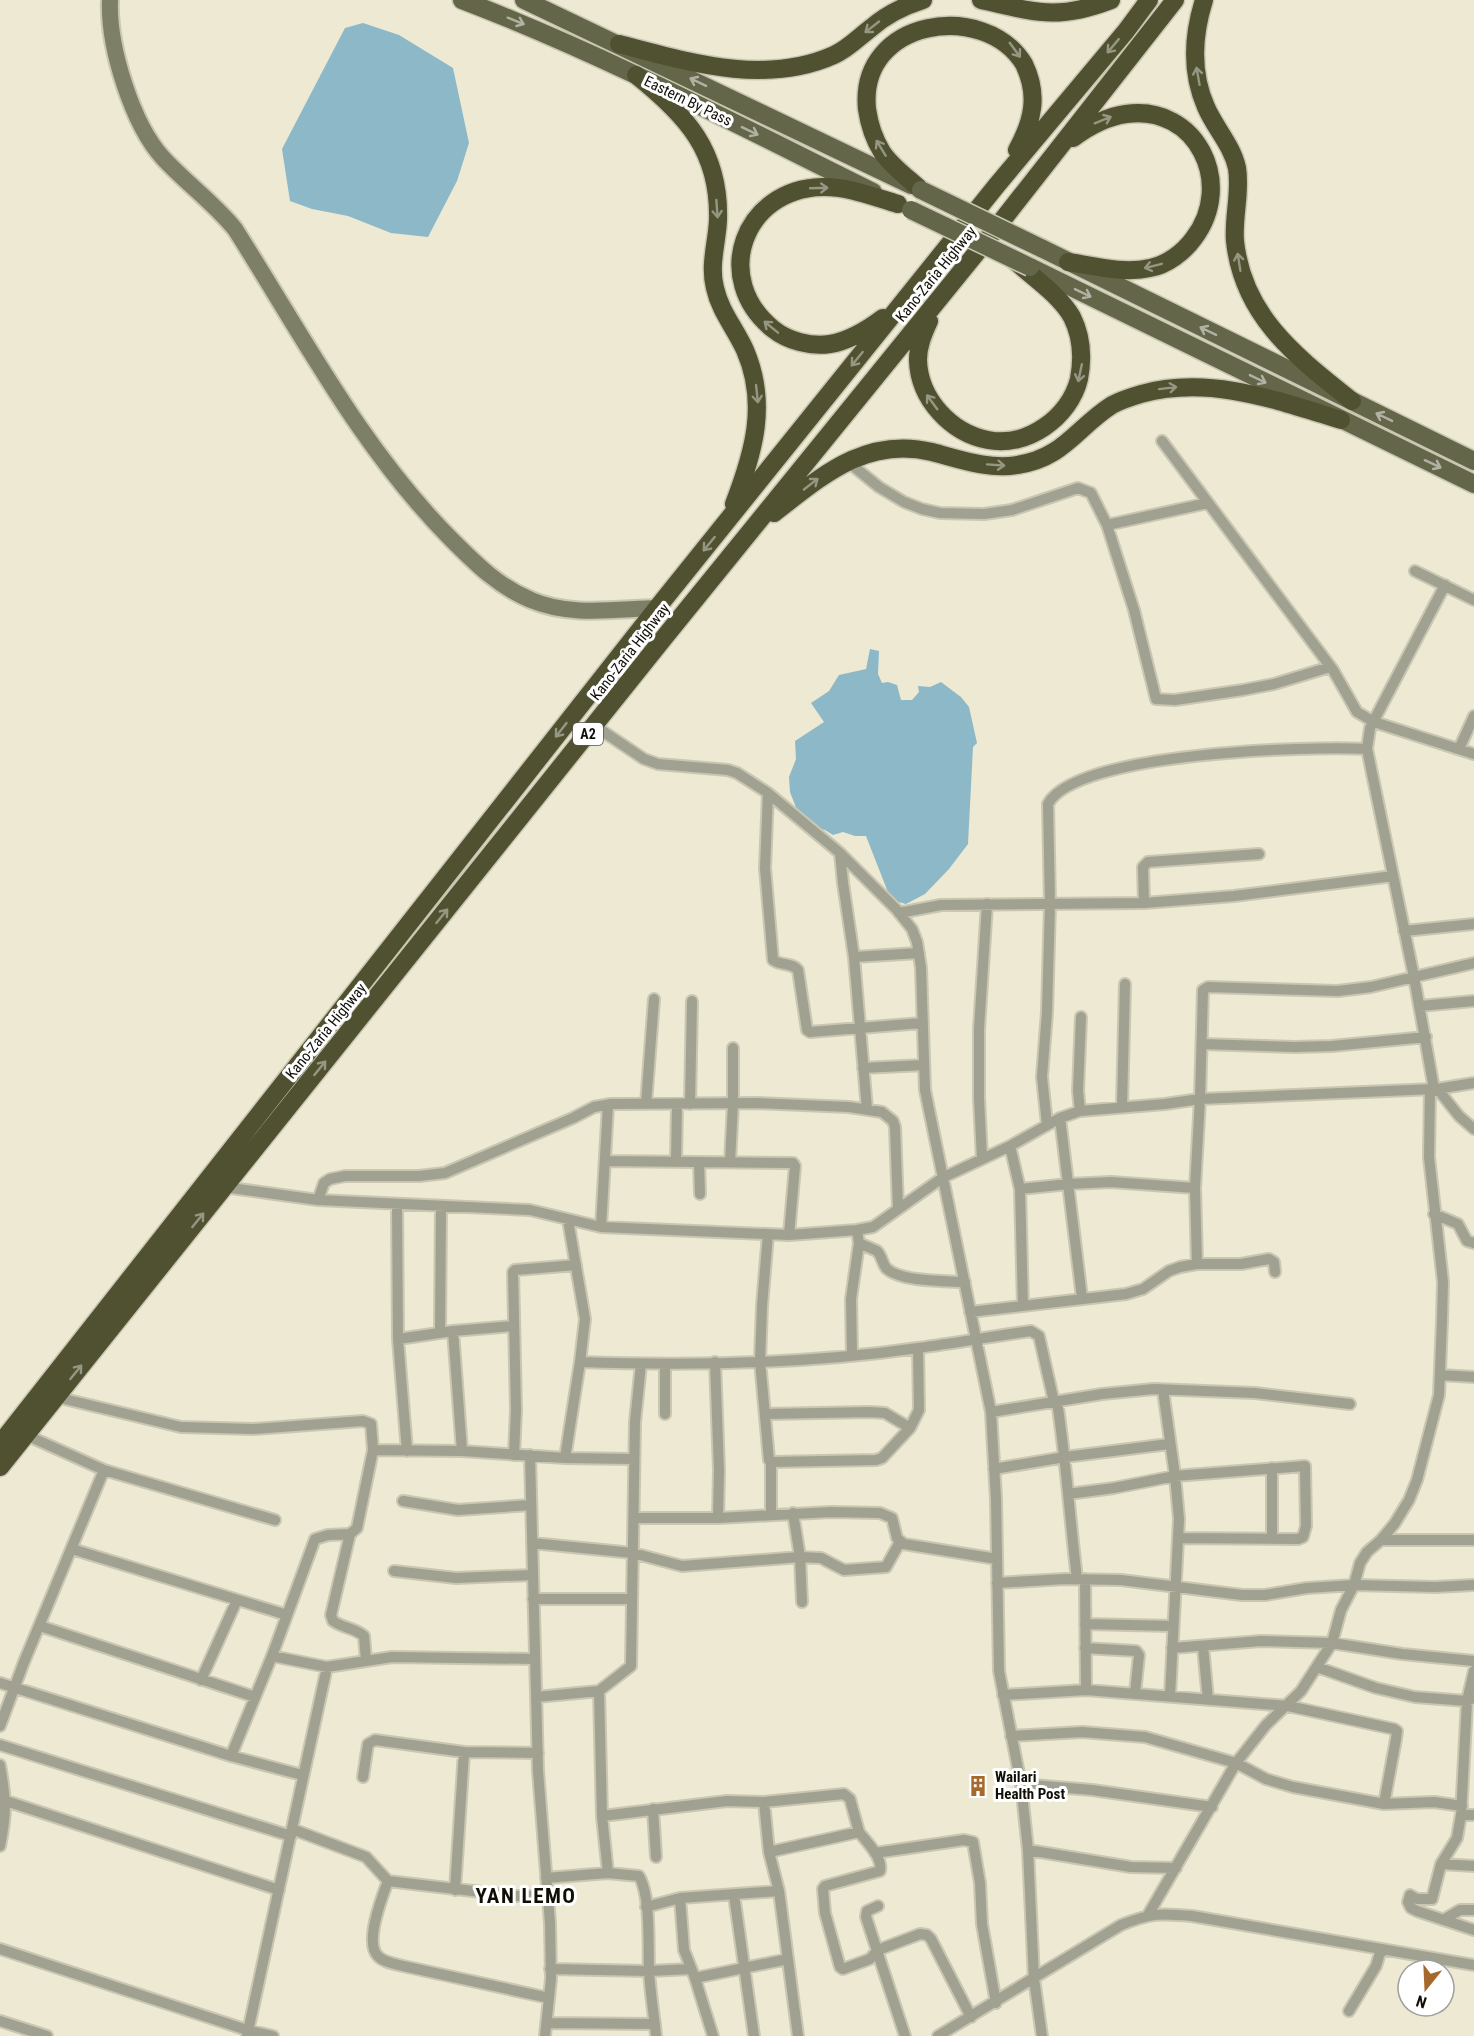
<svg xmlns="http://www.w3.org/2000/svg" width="1474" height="2036" font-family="'Roboto Condensed',sans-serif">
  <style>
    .water { fill: #8db8c8 }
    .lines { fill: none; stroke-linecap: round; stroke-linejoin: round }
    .street-casing { stroke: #c9c6b2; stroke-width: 14 }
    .secondary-casing { stroke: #c9c6b2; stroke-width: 20 }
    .primary-casing { stroke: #c9c6b2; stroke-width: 21 }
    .highway-casing { stroke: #c9c6b2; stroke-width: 21 }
    .street { stroke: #a0a191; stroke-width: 10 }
    .secondary { stroke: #7d7f67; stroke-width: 16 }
    .primary { stroke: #646649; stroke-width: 18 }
    .highway { stroke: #4f5130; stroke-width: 18 }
    .primary-bridge-casing { stroke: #c9c6b2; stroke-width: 21; stroke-linecap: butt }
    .primary-bridge { stroke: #646649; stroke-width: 18 }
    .oneway { stroke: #b2b2a4 }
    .oneway2 { stroke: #959783 }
    .labels { text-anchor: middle; stroke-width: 6; stroke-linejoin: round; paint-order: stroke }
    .shield { fill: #fff; stroke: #575651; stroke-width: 1.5 }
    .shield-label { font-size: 14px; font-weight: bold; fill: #0f0e07 }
    .street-label { font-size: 15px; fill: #0f0e07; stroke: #fff }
    .poi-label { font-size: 15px; font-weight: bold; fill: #0f0e07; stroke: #fff; text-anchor: start }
    .district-label { font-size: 21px; font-weight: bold; letter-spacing: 1.5px; fill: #0f0e07; stroke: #fff }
  </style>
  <rect width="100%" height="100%" fill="#ede9d3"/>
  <!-- water -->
  <path class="water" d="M363,23L399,35L453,68L469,143L457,181L428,237L391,233L348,216L312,209L290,201L282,149L345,28Z
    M870,649L879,651L878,674L882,683L888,682L897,685L901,700H912L919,692L918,686L930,687L941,682L961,697L969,707L977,743L973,747L968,844L949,869L925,894L906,904L891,900L866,836H855L843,832L833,835L825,830L814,827L797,810L790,792L789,777L796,759L795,741L824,722L811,703L829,691L839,675L866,669Z"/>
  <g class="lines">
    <defs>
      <path id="street" d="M1162,441L1333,670L1357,712L1374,722L1474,754
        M847,461L879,487L904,502L922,509L940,513L984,514L1012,510L1078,488L1091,493L1107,525L1134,610L1156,699L1175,700L1243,690L1274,684L1330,667
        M1107,525L1208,503
        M1415,571L1474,600
        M595,726L644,759L658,764L728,770L737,773L768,793L840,853L896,909L912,929L917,942L921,968L925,1090L991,1412L996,1499L999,1671L1021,1784L1028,1850L1034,1979L1042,2036
        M1459,749L1474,716
        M768,793L765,868L773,960C781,966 791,962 798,970L807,1030L810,1032L922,1023
        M840,853L843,883L854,957L867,1109
        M1144,903L1143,867L1148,862L1259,854
        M899,913L941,905L1144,903L1234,896L1393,876
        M1404,931L1474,924
        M854,957L919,953
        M1420,1006L1474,1001
        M1202,1044L1295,1047L1332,1046L1426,1037
        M863,1068L924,1065
        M1434,1089L1414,977L1367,749L1370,728L1445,585
        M1437,1089L1474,1083
        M646,1104L654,999
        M690,1104L692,1001
        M1122,1107L1125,984
        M1080,1111L1078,1091L1081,1017
        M1060,1118L1082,1298
        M1047,1124L1042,1077L1047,1012L1050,904L1048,804C1075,752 1310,746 1367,749
        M1010,1146L1020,1189L1023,1306
        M982,1159L979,1098V1029L987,904
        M605,1161L793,1163L795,1166L789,1235
        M676,1162L677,1104
        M699,1162L700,1194
        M730,1162L733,1104V1048
        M224,1187L318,1200L530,1210L601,1227L789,1235L857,1230L873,1227L942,1178L1010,1146L1060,1118L1080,1111L1165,1104L1200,1099L1434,1089L1440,1092L1459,1116L1474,1129
        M1020,1189L1069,1184L1111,1182L1195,1188
        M318,1200L324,1183L330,1179L345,1176H419L445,1173L573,1118L594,1107L611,1104L758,1103L849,1107L882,1112L893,1121L895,1127L898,1208
        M397,1204L398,1339L407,1451
        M1434,1214L1458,1224L1467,1241L1474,1243
        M601,1227L608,1105
        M857,1230L859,1243L877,1251C882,1256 882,1263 886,1268C900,1282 945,1281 965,1282
        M768,1234L762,1306L760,1361L769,1460L771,1462V1515
        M1197,1264L1195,1188L1200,1099L1203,990L1208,987L1338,991L1371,987L1474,963
        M970,1312L1126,1294L1143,1289L1169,1271L1180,1267L1197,1264H1241L1269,1259L1274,1262L1275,1272
        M453,1331L462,1451
        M440,1333L441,1206
        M398,1339L453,1331L514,1326
        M852,1355L851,1299L859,1243
        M580,1362C692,1366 807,1364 918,1348C956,1343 994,1336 1031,1331L1039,1336L1054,1402
        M715,1362L719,1470L718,1518
        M1440,1375L1474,1377
        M1163,1390L1175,1476L1179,1519L1170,1696
        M56,1397L181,1427L253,1429L363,1421L371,1424L373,1450L357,1528L350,1534L328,1535L315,1539L272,1656L231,1756
        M1057,1401C1066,1460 1070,1520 1077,1579
        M991,1412L1102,1394L1154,1389L1255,1393L1350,1404
        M665,1414V1364
        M766,1414L870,1412L885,1413L910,1428
        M26,1435L104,1470L275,1520
        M373,1450L462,1451L565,1458L634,1459
        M514,1455L516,1410L513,1272L515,1270L576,1265
        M530,1455L538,1771L550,1923L551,1979L545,2036
        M565,1458L580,1362L585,1319L568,1220
        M771,1462L876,1460L882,1458L910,1428L919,1410L918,1348
        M1272,1468V1538
        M994,1469L1065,1457L1169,1444
        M1068,1494L1114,1488L1175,1476L1305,1466L1306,1526L1303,1537L1298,1539L1178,1538
        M403,1501L458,1510L531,1505
        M793,1513L800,1557L802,1602
        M634,1518H718L831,1512L880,1513L892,1518L897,1538L904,1544L997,1559
        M350,1534L331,1615L333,1621C343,1628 355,1628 364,1636L366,1660
        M1381,1540H1474
        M532,1543L633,1553L682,1566L800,1557L821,1558L844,1570L886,1567L900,1542
        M72,1549L287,1615
        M394,1571L456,1578L532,1575
        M1085,1579L1086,1690
        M997,1583L1065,1579L1121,1580L1242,1595H1265L1307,1588L1354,1585L1435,1587L1474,1585
        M533,1599H631
        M1085,1624L1173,1626
        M40,1626L255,1697
        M1203,1646L1208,1700
        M1085,1648L1136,1651L1139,1655L1135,1693
        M1172,1648L1261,1641L1332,1643L1402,1654L1474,1661
        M272,1656L327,1667L392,1657L535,1659
        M1317,1667L1376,1688L1415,1697L1467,1701L1471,1699
        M1474,1671L1467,1701L1461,1815L1457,1838L1441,1864L1432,1899H1417L1410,1895L1408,1902L1411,1908L1417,1911L1474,1930
        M201,1680L237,1600
        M0,1683L231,1756L302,1775
        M599,1691L602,1816L608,1873
        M1003,1695L1086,1690L1288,1706L1394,1729L1397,1731L1396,1739L1384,1804
        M536,1697L599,1691L631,1666L635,1422L641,1364
        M0,1726L24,1662L104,1470
        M1011,1736L1082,1732L1145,1737L1236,1763L1266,1779L1293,1787L1384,1804L1434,1802L1462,1806
        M0,1745L291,1836
        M0,1765C6,1799 7,1812 0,1846
        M363,1777L368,1744L375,1740L464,1752L538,1753
        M1021,1784L1092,1790L1212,1807
        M6,1801L279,1890
        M764,1802L769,1852L779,1891L798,2036
        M653,1809L656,1857
        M1461,1815H1474
        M602,1816L727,1801L764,1802L844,1794L850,1799L859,1832
        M292,1829L366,1857L388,1881L515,1896H548
        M1028,1850L1131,1867L1176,1868
        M769,1852L859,1832C867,1842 883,1858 880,1871L825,1886L823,1889L825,1913L840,1967L843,1969L870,1959L878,1950L920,1934L927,1935L931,1939L971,2017
        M875,1853L964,1840L973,1842L980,1883L982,1924L996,2003
        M1441,1864L1474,1866
        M546,1878L608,1873L639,1876C651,1896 648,1946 649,1970C650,1992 654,2014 656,2036
        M388,1881C382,1897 365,1941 377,1955C382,1962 395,1964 403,1966L549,1998
        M455,1890L464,1752
        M734,1895L754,2036
        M680,1898L684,1950L695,1978L713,2036
        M878,1906L867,1911L866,1917L905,2036
        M646,1907L680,1898L779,1891
        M1148,1915L1236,1763L1266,1725L1301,1691L1332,1643L1341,1610L1354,1585L1360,1563L1367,1552L1381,1540L1395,1523L1409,1500L1417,1480L1439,1395L1442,1321L1443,1282L1429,1157L1430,1089
        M1443,1920L1460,1910H1474
        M0,1949L247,2030L273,2036
        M550,1969L649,1971L691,1969
        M695,1978L788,1959
        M1349,2011L1376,1966L1380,1953L1385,1950
        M0,2021L47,2036
        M547,2023L655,2024
        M247,2036L327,1667
        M938,2036L1121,1925C1151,1913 1160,1913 1192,1916L1474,1965"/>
      <path id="secondary" d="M110,0C108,46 132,124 163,158C186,183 214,203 235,229C303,336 362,450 452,540C476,564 499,587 531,600C570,617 616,609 657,608"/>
      <path id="primary" d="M462,0C603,54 738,125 873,192
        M524,0L911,185
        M1041,248L1474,461
        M1030,267L1474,484"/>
      <path id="highway" d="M981,0C1035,12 1056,21 1111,0
        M1204,0C1193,35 1191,73 1206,107C1215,128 1232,145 1237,168C1241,192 1233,217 1235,241C1243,317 1297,357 1352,401
        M619,44C688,62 765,86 834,55C848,49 859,37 871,28C886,15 904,6 923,0
        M636,75C686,115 720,151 718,220C717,243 709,265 715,288C720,311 735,328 745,350C768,403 754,452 734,504
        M921,190C908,178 891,166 882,152C874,139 869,123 867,109C858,18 985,0 1024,64C1039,95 1033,121 1017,150
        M1068,262C1094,266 1124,274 1150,268C1167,265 1184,252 1194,238C1235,184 1197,104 1126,114C1105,117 1089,126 1073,138
        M883,318C867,330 849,341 830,344C811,347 788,341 773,329C711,279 743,189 822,187C847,186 874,197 898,204
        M929,321C923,334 918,346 918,360C919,399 951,433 988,440C1027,448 1070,417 1079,379C1083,358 1082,337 1072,317C1059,294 1032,277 1013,259
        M774,513C822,476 866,436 932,452C959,459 989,470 1017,465C1064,458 1076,428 1112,405C1121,400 1131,397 1141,394C1209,375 1276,400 1341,420
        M0,1444L657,608L997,185L1126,31L1149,0
        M0,1467L663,639L986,241L1175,0"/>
    </defs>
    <!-- street casing -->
    <use href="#street" class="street-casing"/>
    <!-- secondary casing -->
    <use href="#secondary" class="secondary-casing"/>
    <!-- primary casing -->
    <use href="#primary" class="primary-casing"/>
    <!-- highway casing -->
    <use href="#highway" class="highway-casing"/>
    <!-- street -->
    <use href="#street" class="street"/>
    <!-- secondary -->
    <use href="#secondary" class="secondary"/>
    <!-- primary -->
    <use href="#primary" class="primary"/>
    <!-- highway -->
    <use href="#highway" class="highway"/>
    <defs>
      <path id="primary-bridge" d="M921,190L1041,248
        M911,210L1030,267"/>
    </defs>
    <!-- primary-bridge casing -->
    <use href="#primary-bridge" class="primary-bridge-casing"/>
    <!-- primary-bridge -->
    <use href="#primary-bridge" class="primary-bridge"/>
  </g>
  <!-- one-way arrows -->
  <defs><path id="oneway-shaft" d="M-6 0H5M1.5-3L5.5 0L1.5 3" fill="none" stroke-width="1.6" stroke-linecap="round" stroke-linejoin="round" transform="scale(1.5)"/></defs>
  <g class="oneway">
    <use href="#oneway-shaft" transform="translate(516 21) rotate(22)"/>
    <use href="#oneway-shaft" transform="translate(698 82) rotate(-154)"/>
    <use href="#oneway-shaft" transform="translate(750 131) rotate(26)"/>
    <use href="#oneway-shaft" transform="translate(1083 293) rotate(26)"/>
    <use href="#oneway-shaft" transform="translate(1208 331) rotate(-154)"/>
    <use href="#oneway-shaft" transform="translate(1258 379) rotate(26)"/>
    <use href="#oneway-shaft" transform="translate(1384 417) rotate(-154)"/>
    <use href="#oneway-shaft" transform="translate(1433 464) rotate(25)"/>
  </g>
  <g class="oneway2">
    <use href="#oneway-shaft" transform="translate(872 27) rotate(142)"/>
    <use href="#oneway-shaft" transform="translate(1113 46) rotate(130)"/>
    <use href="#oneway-shaft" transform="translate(1015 50) rotate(54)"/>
    <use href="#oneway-shaft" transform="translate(1198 76) rotate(-100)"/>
    <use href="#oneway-shaft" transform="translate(1103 120) rotate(-22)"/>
    <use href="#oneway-shaft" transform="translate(881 148) rotate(-121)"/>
    <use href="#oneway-shaft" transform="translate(819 188) rotate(-2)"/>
    <use href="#oneway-shaft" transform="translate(717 209) rotate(86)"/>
    <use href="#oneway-shaft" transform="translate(1239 262) rotate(-99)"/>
    <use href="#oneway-shaft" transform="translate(1153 266) rotate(166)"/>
    <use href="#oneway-shaft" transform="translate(771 327) rotate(-141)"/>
    <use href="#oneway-shaft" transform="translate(857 359) rotate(129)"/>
    <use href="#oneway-shaft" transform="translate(1080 373) rotate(102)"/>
    <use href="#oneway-shaft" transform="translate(1168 388) rotate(-7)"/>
    <use href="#oneway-shaft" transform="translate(757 394) rotate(84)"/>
    <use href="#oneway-shaft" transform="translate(932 402) rotate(-126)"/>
    <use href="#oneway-shaft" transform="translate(996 465) rotate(4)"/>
    <use href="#oneway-shaft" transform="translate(811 484) rotate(-38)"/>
    <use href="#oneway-shaft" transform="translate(709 544) rotate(129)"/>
    <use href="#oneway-shaft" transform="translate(561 730) rotate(128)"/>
    <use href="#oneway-shaft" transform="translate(442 916) rotate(-51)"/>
    <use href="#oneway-shaft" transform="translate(320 1068) rotate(-51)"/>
    <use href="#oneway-shaft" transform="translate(198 1220) rotate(-51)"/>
    <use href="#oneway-shaft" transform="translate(76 1372) rotate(-51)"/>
  </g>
  <!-- icons -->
  <defs>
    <symbol id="building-bare" viewBox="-9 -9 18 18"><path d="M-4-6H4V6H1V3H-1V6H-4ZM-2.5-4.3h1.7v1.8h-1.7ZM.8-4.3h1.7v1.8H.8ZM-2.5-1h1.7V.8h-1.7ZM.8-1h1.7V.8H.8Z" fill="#a56a2b" stroke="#fff" stroke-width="2.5" paint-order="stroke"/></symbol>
  </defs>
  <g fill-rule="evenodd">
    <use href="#building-bare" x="963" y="1771" width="30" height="30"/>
  </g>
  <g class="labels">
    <!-- shield labels -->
    <rect class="shield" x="573" y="723" width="30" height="22" rx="4.5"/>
    <g class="shield-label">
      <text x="588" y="739">A2</text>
    </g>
    <!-- street labels -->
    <g class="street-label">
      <text transform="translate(688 101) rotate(26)" y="5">Eastern By Pass</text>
      <text transform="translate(936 274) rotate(-51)" y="5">Kano-Zaria Highway</text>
      <text transform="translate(630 652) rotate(-52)" y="5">Kano-Zaria Highway</text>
      <text transform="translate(326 1031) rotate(-51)" y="5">Kano-Zaria Highway</text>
    </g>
    <!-- poi labels -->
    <g class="poi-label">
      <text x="995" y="1782">Wailari<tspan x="995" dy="17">Health Post</tspan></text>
    </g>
    <!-- district labels -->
    <g class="district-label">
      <text x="526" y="1903">YAN LEMO</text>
    </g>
  </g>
  <!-- north arrow -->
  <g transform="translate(1426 1988) rotate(198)"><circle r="28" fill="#ffffff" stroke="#9f9f9c" stroke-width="1.5"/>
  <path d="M0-4.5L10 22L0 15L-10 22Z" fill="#a56a2b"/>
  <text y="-9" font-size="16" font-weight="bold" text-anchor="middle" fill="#0f0e07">N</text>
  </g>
</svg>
